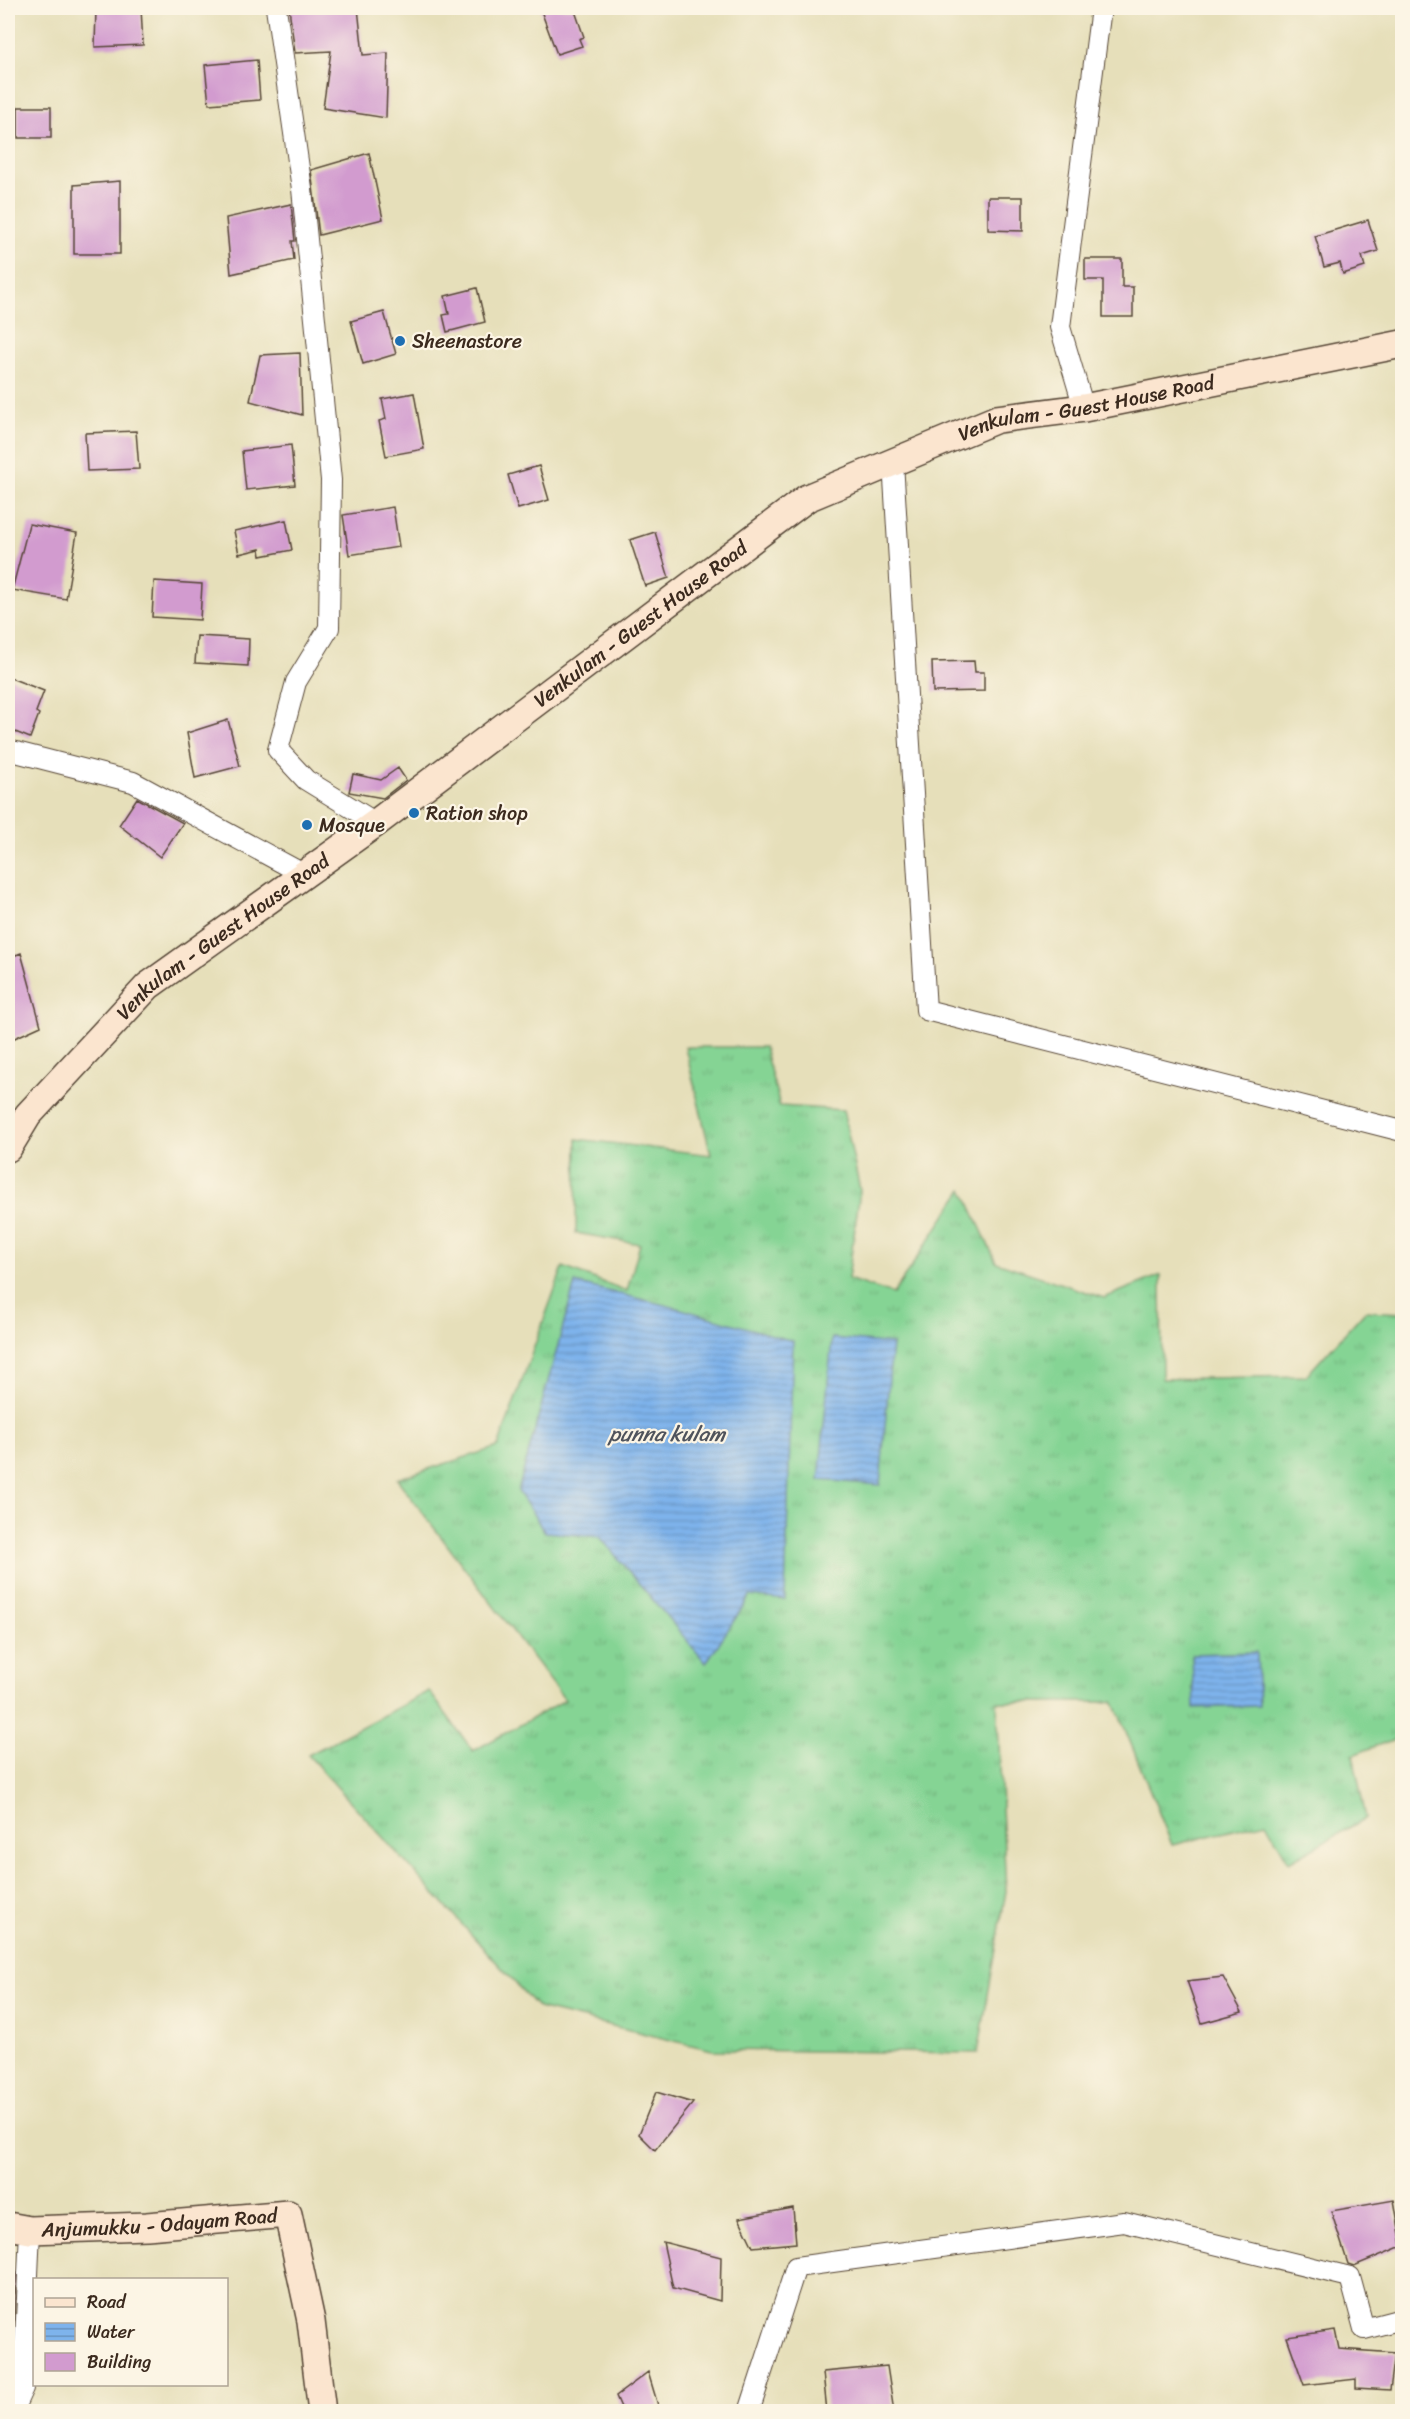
<svg xmlns="http://www.w3.org/2000/svg" width="1410" height="2419" font-family="Sriracha,sans-serif">
  <style>
    .grass { fill: url(#grass-tufts); stroke: #607f59; stroke-width: 1.5 }
    .water { fill: url(#water-rules); stroke: #5c6e85; stroke-width: 1.5 }
    .building { fill: #d29bcf }
    .lines { fill: none; stroke-linecap: round; stroke-linejoin: round }
    .street-casing { stroke: #554535; stroke-width: 22 }
    .secondary-casing { stroke: #554535; stroke-width: 30 }
    .street { stroke: #fff; stroke-width: 20 }
    .secondary { stroke: #fbe5cf; stroke-width: 27 }
    .poi-dot { fill: #1f6fb2; stroke: #fcf5e5; stroke-width: 2 }
    .labels { text-anchor: middle; stroke-width: 4.5; stroke-linejoin: round; paint-order: stroke }
    .poi-label { font-size: 20px; fill: #3b2a1e; stroke: #fcf5e5; text-anchor: start }
    .street-label { font-size: 20px; fill: #3b2a1e; stroke: #fcf5e5 }
    .water-label { font-size: 21px; font-style: italic; fill: #4f535c; stroke: #fcf5e5 }
  </style>
  <defs>
    <pattern id="grass-tufts" width="24" height="20" patternUnits="userSpaceOnUse" patternTransform="scale(1.5)"><rect width="24" height="20" fill="#85d494"/><path d="M3 7l-1-3M5 7V3M7 7l1-3M15 17l-1-3M17 17v-4M19 17l1-3" fill="none" stroke="#74b67f"/></pattern>
    <pattern id="water-rules" width="6" height="5" patternUnits="userSpaceOnUse" patternTransform="scale(1.5)"><rect width="6" height="5" fill="#7eb3ec"/><path d="M0 2.5h6" fill="none" stroke="#6892bf"/></pattern>
  </defs>
  <rect width="100%" height="100%" fill="#fcf5e5"/>
  <filter id="ink" filterUnits="userSpaceOnUse"><feTurbulence type="fractalNoise" baseFrequency=".0167" numOctaves="2"/><feDisplacementMap in="SourceGraphic" scale="12" xChannelSelector="R" yChannelSelector="G"/><feConvolveMatrix kernelMatrix="1 2 1 2 8 2 1 2 1" color-interpolation-filters="sRGB"/></filter>
  <filter id="wash" filterUnits="userSpaceOnUse"><feTurbulence type="fractalNoise" baseFrequency=".008" numOctaves="4" result="noise"/><feDisplacementMap in="SourceGraphic" scale="24" xChannelSelector="R" yChannelSelector="G"/><feGaussianBlur stdDeviation="1.35" result="paint"/><feColorMatrix in="noise" values="0 0 0 0 0 0 0 0 0 0 0 0 0 0 0 0 0 1.4 0 .05"/><feComposite in="paint" operator="in"/></filter>
  <g filter="url(#wash)">
    <rect width="100%" height="100%" fill="#e6dfba"/>
    <!-- grass -->
    <path class="grass" d="M685,1047H764L780,1106L843,1110L860,1190L848,1279L893,1294L963,1189L996,1262L1104,1298L1161,1275L1162,1379L1306,1376L1365,1311L1402,1313V1736L1353,1755L1366,1818L1289,1862L1266,1822L1172,1845L1114,1702H997L1006,1891L978,2053L712,2050L538,2008L308,1755L429,1691L473,1751L565,1700L397,1479L498,1447L563,1267L627,1291L640,1244L576,1233L577,1139L711,1155Z"/>
    <!-- water -->
    <path class="water" d="M575,1283L681,1309L793,1341L785,1600L750,1596L706,1663L600,1537L545,1532L518,1491Z
      M832,1338L892,1344L880,1485L819,1480Z
      M1257,1652L1259,1706L1194,1708L1192,1654Z"/>
    <g id="blocks">
      <!-- building -->
      <path class="building" d="M96,8H141L143,45L95,47Z
        M289,8H358L363,55L388,53L386,118L323,108L331,51L295,53Z
        M540,8H574L584,37L579,39L582,46L557,54Z
        M257,60L260,100L209,104L205,65Z
        M18,107H51V138H18Z
        M369,153L383,219L319,235L311,170Z
        M120,181V254H74V185Z
        M988,197H1023V231L988,230Z
        M291,204L295,241H292L294,260L231,274L226,218Z
        M1368,220L1378,251L1362,256L1365,267L1343,274L1340,263L1324,267L1315,236Z
        M1085,259H1122V287H1133V317H1103V280H1085Z
        M477,288L485,322L447,332L443,315L449,314L445,296Z
        M384,312L396,354L363,364L351,321Z
        M300,353L302,415L250,401L260,355Z
        M414,393L424,449L386,456L379,421L386,419L382,399Z
        M136,431L139,469L87,471L85,433Z
        M291,445L295,485L246,490L242,451Z
        M539,466L549,500L518,509L508,475Z
        M393,507L399,547L349,555L343,515Z
        M286,520L292,550L261,556L260,549L239,554L234,531Z
        M29,524L77,533L66,599L12,590Z
        M655,532L669,578L645,586L630,540Z
        M154,581L202,584L200,620L152,617Z
        M197,636L249,639L248,666L195,663Z
        M974,661L975,672H984V691L933,692L932,662Z
        M8,677L44,691L36,712L39,714L30,738L8,729Z
        M228,720L240,766L195,778L187,733Z
        M398,768L406,780L383,798L349,792L353,774L381,780Z
        M137,798L183,823L160,857L119,825Z
        M21,953L41,1026L8,1041V958Z
        M1223,1977L1242,2012L1202,2023L1187,1981Z
        M656,2092L693,2103L655,2150L639,2134Z
        M1394,2200L1402,2246L1354,2266L1348,2264L1331,2211Z
        M793,2208L796,2243L753,2247L739,2218Z
        M663,2242L721,2257L720,2301L673,2288Z
        M16,2273L14,2320L8,2322V2274Z
        M1335,2330L1339,2349L1395,2353L1390,2390L1356,2388V2379L1304,2385L1287,2337Z
        M887,2366L894,2412H827L823,2372Z
        M648,2372L660,2412H623L616,2396Z"/>
    </g>
  </g>
  <g filter="url(#ink)">
    <use href="#blocks" fill-opacity="0" stroke="#554535" stroke-width="1.5"/>
    <g class="lines">
      <defs>
        <path id="street" d="M276,8L302,189L331,480L329,628L296,682L278,750L306,780L376,823
          M1084,408L1060,327L1101,8
          M893,462L926,1010L1402,1131
          M8,750L133,782L305,875
          M12,2412L23,2388L30,2230
          M749,2412L796,2267L1124,2222L1350,2277L1364,2329L1402,2319"/>
        <g id="secondary">
          <path id="s1" d="M8,1148L28,1115L148,986L376,823L807,498L997,419L1084,408L1402,344"/>
          <path id="s2" d="M8,2226L30,2230L147,2226L288,2214L311,2321L322,2412"/>
        </g>
      </defs>
      <!-- street casing -->
      <use href="#street" class="street-casing"/>
      <!-- secondary casing -->
      <use href="#secondary" class="secondary-casing"/>
      <!-- street -->
      <use href="#street" class="street"/>
      <!-- secondary -->
      <use href="#secondary" class="secondary"/>
    </g>
  </g>
  <!-- markers -->
  <g class="poi-dot">
    <circle cx="400" cy="341" r="6"/>
    <circle cx="414" cy="813" r="6"/>
    <circle cx="307" cy="825" r="6"/>
  </g>
  <g class="labels">
    <!-- poi labels -->
    <g class="poi-label">
      <text x="412" y="348">Sheenastore</text>
      <text x="426" y="820">Ration shop</text>
      <text x="319" y="832">Mosque</text>
    </g>
    <!-- street labels -->
    <g class="street-label">
      <text dy="7" stroke="none"><textPath href="#s1" startOffset="1330">Venkulam - Guest House Road</textPath></text>
      <text dy="7" stroke="none"><textPath href="#s1" startOffset="826">Venkulam - Guest House Road</textPath></text>
      <text dy="7" stroke="none"><textPath href="#s1" startOffset="304">Venkulam - Guest House Road</textPath></text>
      <text dy="7" stroke="none"><textPath href="#s2" startOffset="152">Anjumukku - Odayam Road</textPath></text>
    </g>
    <!-- water labels -->
    <g class="water-label">
      <text x="667" y="1441">punna kulam</text>
    </g>
  </g>
  <!-- margin -->
  <rect width="1410" height="2419" fill="none" stroke="#fcf5e5" stroke-width="30"/>
  <!-- legend -->
  <rect x="33" y="2278" width="195" height="108" fill="#fcf5e5" stroke="#afa495" stroke-width="1.5"/>
  <rect x="45" y="2298" width="30" height="9" fill="#fbe5cf" stroke="#afa495" stroke-width="1.5"/>
  <text x="87" y="2308" font-size="18" fill="#3b2a1e">Road</text>
  <rect x="45" y="2323" width="30" height="18" fill="url(#water-rules)" stroke="#afa495" stroke-width="1.5"/>
  <text x="87" y="2338" font-size="18" fill="#3b2a1e">Water</text>
  <rect x="45" y="2353" width="30" height="18" fill="#d29bcf" stroke="#afa495" stroke-width="1.5"/>
  <text x="87" y="2368" font-size="18" fill="#3b2a1e">Building</text>
</svg>
